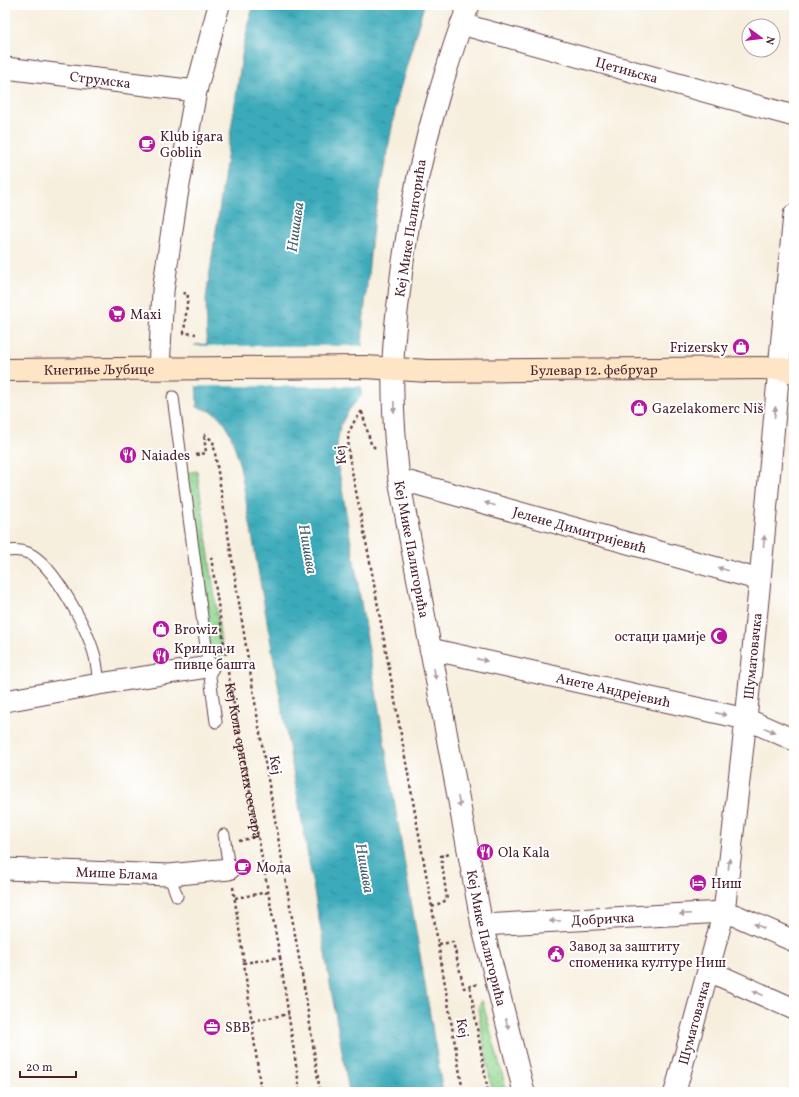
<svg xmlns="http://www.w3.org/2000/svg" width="799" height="1097" font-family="Vollkorn,serif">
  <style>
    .green { fill: url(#green-dots); stroke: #6e7c5f }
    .water { fill: url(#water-ripples); stroke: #426472 }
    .pier { fill: #f7efde }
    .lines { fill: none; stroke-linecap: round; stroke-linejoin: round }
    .service-casing { stroke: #643e46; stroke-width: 13 }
    .minor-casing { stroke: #643e46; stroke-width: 23 }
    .secondary-casing { stroke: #643e46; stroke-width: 24 }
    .path { stroke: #643e46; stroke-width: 2.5; stroke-dasharray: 3 3; stroke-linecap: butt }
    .service { stroke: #fff; stroke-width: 11 }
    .minor { stroke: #fff; stroke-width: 21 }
    .secondary { stroke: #fde5c5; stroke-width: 22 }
    .oneway { fill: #ae9aa0 }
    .labels { text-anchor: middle; stroke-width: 4; stroke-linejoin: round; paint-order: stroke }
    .street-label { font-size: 14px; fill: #4a1f2b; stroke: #fff }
    .poi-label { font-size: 14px; fill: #4a1f2b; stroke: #fff; text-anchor: start }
    .water-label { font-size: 15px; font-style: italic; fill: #435e6b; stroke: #fff }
  </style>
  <defs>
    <pattern id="green-dots" width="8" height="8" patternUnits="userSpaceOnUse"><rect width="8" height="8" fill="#92d993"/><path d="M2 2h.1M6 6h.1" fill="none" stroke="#7fba7f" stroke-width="1.8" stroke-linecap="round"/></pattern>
    <pattern id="water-ripples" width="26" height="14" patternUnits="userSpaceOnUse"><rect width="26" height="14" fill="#3baaba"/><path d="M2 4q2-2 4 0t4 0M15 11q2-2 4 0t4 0" fill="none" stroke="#348a97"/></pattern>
  </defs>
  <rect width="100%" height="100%" fill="#fff"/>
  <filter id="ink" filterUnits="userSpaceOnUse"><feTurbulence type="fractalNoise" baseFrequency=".025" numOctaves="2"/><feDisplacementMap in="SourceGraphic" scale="8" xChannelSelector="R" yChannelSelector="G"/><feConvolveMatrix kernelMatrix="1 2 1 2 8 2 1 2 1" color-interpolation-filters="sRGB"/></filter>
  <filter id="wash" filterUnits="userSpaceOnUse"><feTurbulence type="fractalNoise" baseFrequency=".012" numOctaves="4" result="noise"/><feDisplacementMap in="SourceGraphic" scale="16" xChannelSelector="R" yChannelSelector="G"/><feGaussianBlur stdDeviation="0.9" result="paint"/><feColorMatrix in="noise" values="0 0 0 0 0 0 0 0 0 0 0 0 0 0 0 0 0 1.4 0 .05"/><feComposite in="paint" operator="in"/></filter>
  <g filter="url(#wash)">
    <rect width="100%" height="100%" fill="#f7efde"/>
    <!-- green -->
    <path class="green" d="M197,471L224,662L210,664L185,473Z
      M482,1000L507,1092H492L478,1009Z"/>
    <!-- water -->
    <path class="water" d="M253,5H424L398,96L373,226L363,324L361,396L349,410L340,426L337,445L338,465L443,1092H349L240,466C234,447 231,422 212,412C207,409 201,409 197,407L195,345L207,344L206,298L243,49Z"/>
    <!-- pier -->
    <path class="pier" d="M193,346H364L363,386H194Z"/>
  </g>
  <g filter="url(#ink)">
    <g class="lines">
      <defs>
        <path id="service" d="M173,397L216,722
          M7,551C14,550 21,550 28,553C54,564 88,630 95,657C97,666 98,675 99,684
          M224,835L229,869
          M169,875L177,896"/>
        <g id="minor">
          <path id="s2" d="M469,5C457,33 449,62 440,91C420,158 406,226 399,295C396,319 393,343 393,367C392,404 395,442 399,479L482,925L524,1092"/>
          <path id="s3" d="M461,24L794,116"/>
          <path id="s4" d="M5,68L196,91"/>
          <path d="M159,369L163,291L177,196L196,91L219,5"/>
          <path id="s5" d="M399,479L760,580"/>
          <path id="s6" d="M430,649L746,719L794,740"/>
          <path d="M5,701L99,684L208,667"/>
          <path id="s7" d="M5,869L169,875L229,869"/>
          <path id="s8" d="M482,925L724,912L737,916L794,941"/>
          <path d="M709,971L794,1009"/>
          <path id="s9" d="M675,1092L724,912L746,719L760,580L779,368L794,215"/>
        </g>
        <g id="secondary">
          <path id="s10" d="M5,370L366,367L428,371L779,368L794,372"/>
        </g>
      </defs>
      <!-- service casing -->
      <use href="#service" class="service-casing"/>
      <!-- minor casing -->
      <use href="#minor" class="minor-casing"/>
      <!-- secondary casing -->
      <use href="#secondary" class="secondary-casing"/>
      <!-- path -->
      <g class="path">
        <path d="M183,293L188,294L184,333L196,334"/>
        <path d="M362,411L355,420L348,434L349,456L370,562L432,907L463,1092"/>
        <path d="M362,412L371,444L375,448"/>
        <path d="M204,434L213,441L260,733L306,998L320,1092"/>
        <path d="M196,455L206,453L204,435"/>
        <path d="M211,557L226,657"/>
        <path id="s1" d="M228,672L280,957L244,963L261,1092"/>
        <path d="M239,841L258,836"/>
        <path d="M233,887L244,963"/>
        <path d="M235,898L269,892"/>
        <path d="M432,907L447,900L441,856L450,854"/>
        <path d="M439,944L453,942L464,988L478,984"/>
        <path d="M280,957L300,1092"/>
        <path d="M470,987L488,1092"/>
        <path d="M252,1021L289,1014"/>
      </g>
      <!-- service -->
      <use href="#service" class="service"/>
      <!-- minor -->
      <use href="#minor" class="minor"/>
      <!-- secondary -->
      <use href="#secondary" class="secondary"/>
    </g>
    <!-- one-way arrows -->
    <defs><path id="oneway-solid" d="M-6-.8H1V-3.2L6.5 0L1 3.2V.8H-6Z"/></defs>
    <g class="oneway">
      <use href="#oneway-solid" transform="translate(394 407) rotate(88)"/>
      <use href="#oneway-solid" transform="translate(775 412) rotate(-85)"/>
      <use href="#oneway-solid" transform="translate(490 504) rotate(-164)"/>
      <use href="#oneway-solid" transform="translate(764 541) rotate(-85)"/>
      <use href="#oneway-solid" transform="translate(723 569) rotate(-164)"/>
      <use href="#oneway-solid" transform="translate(482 660) rotate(13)"/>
      <use href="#oneway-solid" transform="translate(435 674) rotate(79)"/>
      <use href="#oneway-solid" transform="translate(721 714) rotate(13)"/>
      <use href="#oneway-solid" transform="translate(770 730) rotate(23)"/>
      <use href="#oneway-solid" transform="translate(459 802) rotate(79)"/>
      <use href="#oneway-solid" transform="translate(729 864) rotate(-83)"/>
      <use href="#oneway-solid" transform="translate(685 914) rotate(177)"/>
      <use href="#oneway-solid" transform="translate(555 921) rotate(177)"/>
      <use href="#oneway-solid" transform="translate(759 926) rotate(-156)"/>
      <use href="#oneway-solid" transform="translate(758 993) rotate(-156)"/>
      <use href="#oneway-solid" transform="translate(507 1024) rotate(75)"/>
    </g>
  </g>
  <!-- icons -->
  <defs>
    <symbol id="cafe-disc" viewBox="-11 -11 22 22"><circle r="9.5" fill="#b5179e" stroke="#fff"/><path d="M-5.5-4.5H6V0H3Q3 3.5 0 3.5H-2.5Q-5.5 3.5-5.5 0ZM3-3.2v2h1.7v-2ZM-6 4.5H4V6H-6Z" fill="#fff"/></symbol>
    <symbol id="supermarket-disc" viewBox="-11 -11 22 22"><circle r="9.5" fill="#b5179e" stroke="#fff"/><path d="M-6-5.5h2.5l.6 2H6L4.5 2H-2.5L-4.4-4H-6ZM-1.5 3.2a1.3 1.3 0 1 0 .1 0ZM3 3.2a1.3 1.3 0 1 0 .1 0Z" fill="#fff"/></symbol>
    <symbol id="shop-disc" viewBox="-11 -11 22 22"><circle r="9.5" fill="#b5179e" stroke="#fff"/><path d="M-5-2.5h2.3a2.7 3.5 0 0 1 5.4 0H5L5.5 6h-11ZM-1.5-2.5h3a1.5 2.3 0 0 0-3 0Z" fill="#fff"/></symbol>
    <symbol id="restaurant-disc" viewBox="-11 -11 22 22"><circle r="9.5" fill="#b5179e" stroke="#fff"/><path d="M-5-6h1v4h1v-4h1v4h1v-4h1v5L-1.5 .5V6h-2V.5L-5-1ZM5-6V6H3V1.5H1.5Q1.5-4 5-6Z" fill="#fff"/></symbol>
    <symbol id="mosque-disc" viewBox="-11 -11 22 22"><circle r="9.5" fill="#b5179e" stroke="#fff"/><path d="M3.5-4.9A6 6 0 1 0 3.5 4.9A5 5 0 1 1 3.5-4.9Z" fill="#fff"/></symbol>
    <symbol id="hotel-disc" viewBox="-11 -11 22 22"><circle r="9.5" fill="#b5179e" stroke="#fff"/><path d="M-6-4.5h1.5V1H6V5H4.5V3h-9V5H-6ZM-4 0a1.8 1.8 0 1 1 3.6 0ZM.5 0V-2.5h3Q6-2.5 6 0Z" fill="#fff"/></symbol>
    <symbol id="civic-disc" viewBox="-11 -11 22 22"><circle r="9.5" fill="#b5179e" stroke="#fff"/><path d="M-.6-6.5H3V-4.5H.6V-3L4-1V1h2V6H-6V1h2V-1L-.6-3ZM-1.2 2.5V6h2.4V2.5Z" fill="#fff"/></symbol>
    <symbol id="office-disc" viewBox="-11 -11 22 22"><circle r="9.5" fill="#b5179e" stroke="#fff"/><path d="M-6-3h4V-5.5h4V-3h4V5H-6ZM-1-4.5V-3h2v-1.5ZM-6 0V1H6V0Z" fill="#fff"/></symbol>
  </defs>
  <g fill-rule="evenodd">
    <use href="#cafe-disc" x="137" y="134" width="20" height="20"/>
    <use href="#supermarket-disc" x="107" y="304" width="20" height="20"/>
    <use href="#shop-disc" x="731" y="337" width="20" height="20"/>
    <use href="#shop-disc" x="629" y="398" width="20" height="20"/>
    <use href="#restaurant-disc" x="118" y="445" width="20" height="20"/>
    <use href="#shop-disc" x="151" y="619" width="20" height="20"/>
    <use href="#mosque-disc" x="709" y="626" width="20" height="20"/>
    <use href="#restaurant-disc" x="151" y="646" width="20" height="20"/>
    <use href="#restaurant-disc" x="475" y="842" width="20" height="20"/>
    <use href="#cafe-disc" x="233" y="857" width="20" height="20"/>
    <use href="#hotel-disc" x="688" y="873" width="20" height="20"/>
    <use href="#civic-disc" x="546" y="944" width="20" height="20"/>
    <use href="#office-disc" x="202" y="1017" width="20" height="20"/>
  </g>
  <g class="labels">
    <!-- street labels -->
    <g class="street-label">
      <text dy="5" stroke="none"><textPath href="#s3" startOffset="172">Цетињска</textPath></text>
      <text dy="5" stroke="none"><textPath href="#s4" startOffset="96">Струмска</textPath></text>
      <text transform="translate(410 228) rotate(-81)" y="5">Кеј Мике Палигорића</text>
      <text dy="5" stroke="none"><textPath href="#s10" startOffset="94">Кнегиње Љубице</textPath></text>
      <text dy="5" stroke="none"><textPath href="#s10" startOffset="589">Булевар 12. фебруар</textPath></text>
      <text transform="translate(340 455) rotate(-97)" y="5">Кеј</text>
      <text dy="5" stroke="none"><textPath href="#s5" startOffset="188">Јелене Димитријевић</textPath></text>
      <text dy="5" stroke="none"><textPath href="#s2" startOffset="555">Кеј Мике Палигорића</textPath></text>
      <text dy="5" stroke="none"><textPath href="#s9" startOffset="444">Шуматовачка</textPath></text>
      <text dy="5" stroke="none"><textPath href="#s6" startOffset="188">Анете Андрејевић</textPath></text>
      <text dy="5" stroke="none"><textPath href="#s1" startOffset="90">Кеј Кола српских сестара</textPath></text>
      <text transform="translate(276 765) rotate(80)" y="5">Кеј</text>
      <text dy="5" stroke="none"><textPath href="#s7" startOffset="112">Мише Блама</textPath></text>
      <text dy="5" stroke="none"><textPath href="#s8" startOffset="121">Добричка</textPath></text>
      <text dy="5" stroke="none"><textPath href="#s2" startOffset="951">Кеј Мике Палигорића</textPath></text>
      <text dy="5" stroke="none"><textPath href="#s9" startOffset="72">Шуматовачка</textPath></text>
      <text transform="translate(463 1028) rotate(81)" y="5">Кеј</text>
    </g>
    <!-- poi labels -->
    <g class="poi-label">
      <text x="160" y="141">Klub igara<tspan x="160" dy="16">Goblin</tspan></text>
      <text x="130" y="319">Maxi</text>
      <text x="728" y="352" text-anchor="end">Frizersky</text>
      <text x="652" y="413">Gazelakomerc Niš</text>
      <text x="141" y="460">Naiades</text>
      <text x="174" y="634">Browiz</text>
      <text x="706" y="641" text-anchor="end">остаци џамије</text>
      <text x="174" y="653">Крилца и<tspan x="174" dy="16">пивце башта</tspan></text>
      <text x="498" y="857">Ola Kala</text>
      <text x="256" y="872">Мода</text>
      <text x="711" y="888">Ниш</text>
      <text x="569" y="951">Завод за заштиту<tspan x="569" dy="16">споменика културе Ниш</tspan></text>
      <text x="225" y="1032">SBB</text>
    </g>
    <!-- water labels -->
    <g class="water-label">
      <text transform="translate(295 227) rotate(-82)" y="5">Нишава</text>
      <text transform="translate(308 549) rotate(80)" y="5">Нишава</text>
      <text transform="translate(365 868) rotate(80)" y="5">Нишава</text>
    </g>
  </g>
  <!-- margin -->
  <rect width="799" height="1097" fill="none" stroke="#fff" stroke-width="20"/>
  <!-- north arrow -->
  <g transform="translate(761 38) rotate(105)"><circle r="19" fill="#ffffff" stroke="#b7a5aa"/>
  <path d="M0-3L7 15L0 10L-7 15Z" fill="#b5179e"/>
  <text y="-6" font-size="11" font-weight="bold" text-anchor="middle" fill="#4a1f2b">N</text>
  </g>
  <!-- scale -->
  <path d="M20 1071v6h56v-6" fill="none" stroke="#4a1f2b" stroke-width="2"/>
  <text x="26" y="1071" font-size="12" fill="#4a1f2b" stroke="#ffffff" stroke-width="3" paint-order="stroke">20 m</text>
</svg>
